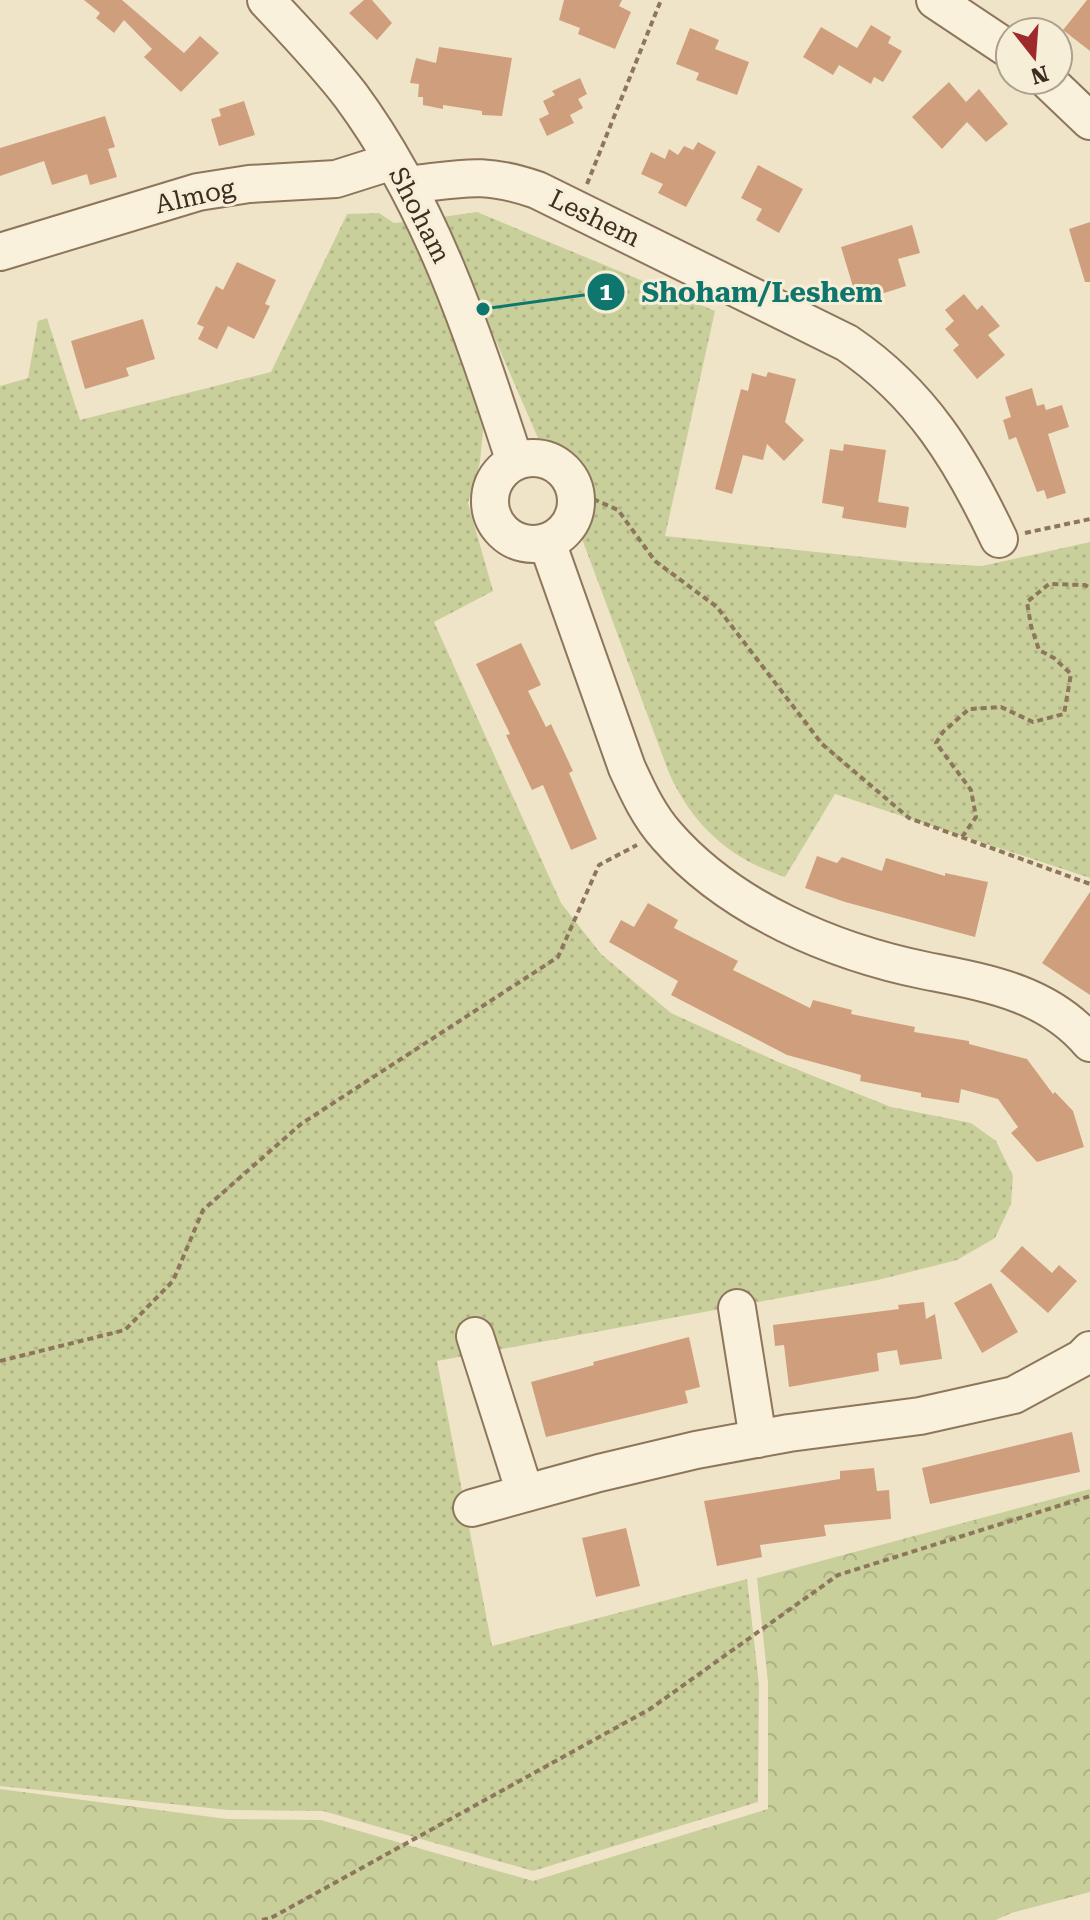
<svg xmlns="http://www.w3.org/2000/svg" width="1090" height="1920" font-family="'Roboto Serif',serif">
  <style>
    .grass { fill: url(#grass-dots) }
    .forest { fill: url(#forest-crowns) }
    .building { fill: #cf9f7d }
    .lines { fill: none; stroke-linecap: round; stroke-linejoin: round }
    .minor-casing { stroke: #8d765c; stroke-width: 40 }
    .path { stroke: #8d765c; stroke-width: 4; stroke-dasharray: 6 4; stroke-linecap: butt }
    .minor { stroke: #faf1dc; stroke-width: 36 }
    .labels { text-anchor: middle; stroke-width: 6; stroke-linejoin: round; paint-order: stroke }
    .street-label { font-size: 26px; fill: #3d2e20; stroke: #f7eed8 }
    .leader { fill: none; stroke: #0f766e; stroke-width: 3 }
    .callout-dot { fill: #0f766e; stroke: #f7eed8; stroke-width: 3 }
    .mark-label { font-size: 24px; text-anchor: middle; font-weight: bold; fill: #fff }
    .callout-label { font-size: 28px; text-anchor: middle; font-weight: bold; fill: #0f766e; stroke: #f7eed8; stroke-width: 6; stroke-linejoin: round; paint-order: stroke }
  </style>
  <defs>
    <pattern id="grass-dots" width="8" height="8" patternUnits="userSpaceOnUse" patternTransform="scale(2)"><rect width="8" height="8" fill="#c9cf9b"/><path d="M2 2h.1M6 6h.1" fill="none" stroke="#aeb285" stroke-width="1.8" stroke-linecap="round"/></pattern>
    <pattern id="forest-crowns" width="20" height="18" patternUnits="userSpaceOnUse" patternTransform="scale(2)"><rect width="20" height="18" fill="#c9cf9b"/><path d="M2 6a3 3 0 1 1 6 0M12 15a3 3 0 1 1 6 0" fill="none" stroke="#aeb285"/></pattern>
  </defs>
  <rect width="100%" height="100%" fill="#f0e4c8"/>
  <!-- grass -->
  <path class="grass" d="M477,212L715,311L665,536L911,562L982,566L1090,542V878L835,794L785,877C730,859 693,826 669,773L584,544L442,217Z
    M379,213L394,223L413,221L484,420L480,462L468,503L493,591L434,622L561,903L601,954L671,1013L776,1061L891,1107L971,1123L996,1141L1013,1176L1011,1204L995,1238L957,1260L878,1280L437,1361L492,1646L747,1579L759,1684L758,1802L533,1871L323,1811L228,1810L0,1786V386L28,378L38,321L47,318L80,420L271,372L347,214Z"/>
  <!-- forest -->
  <path class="forest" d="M1090,1489V1892L1011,1913L996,1920H0V1789L227,1819L321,1820L533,1881L768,1809V1683L757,1578Z"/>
  <!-- building -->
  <path class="building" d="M84,0H122L184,53L200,36L219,53L181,92L144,57L152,49L124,20L114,33L96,18L100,13Z
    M364,0H372L392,23L377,40L349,13Z
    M564,0H622L619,6L631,12L615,49L578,34L580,28L559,20Z
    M1087,0H1090V51L1063,30Z
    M871,25L891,37L888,43L902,51L883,82L874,77L871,84L839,65L833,75L803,57L821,27L857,48Z
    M690,28L719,40L715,49L749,62L737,95L696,80L699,73L676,64Z
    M439,47L512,58L502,116L482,115V111L443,105V109L423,105V97H418L419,84L410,83L416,58L436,63Z
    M580,78L587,94L578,99L583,108L570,115L574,123L547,136L539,119L549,114L543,101L555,95L552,91Z
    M949,82L966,102L979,89L1008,124L986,142L967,122L942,149L912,117Z
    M244,101L255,135L219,146L211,119L221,116L219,109Z
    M105,116L115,147L108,149L117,177L90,185L87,174L52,185L44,161L0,176V148Z
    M698,142L716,152L686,207L658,193L663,184L641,174L651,152L665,159L669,149L678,155L684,146L693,150Z
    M758,165L803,189L779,233L756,220L762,209L741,198Z
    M1090,222V282H1085L1069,229Z
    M912,225L920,253L898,259L906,286L869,298L866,287L854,290L841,247Z
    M237,262L276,280L265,304L270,306L254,339L228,326L217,349L198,339L204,327L197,324L216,286L223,290Z
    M964,294L977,310L982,305L1000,326L988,335L1005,355L977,379L953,350L959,345L945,329L954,321L945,310Z
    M143,319L155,359L126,368L129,376L85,389L71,341Z
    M768,372L796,379L785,422L804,440L784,461L767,444L763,460L743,455L732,494L715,489L741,389L748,391L752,373L766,377Z
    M1032,388L1037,406L1044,404L1046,410L1062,405L1069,427L1048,434L1066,493L1047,499L1044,490L1037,492L1016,437L1009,440L1003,420L1011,417L1005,397Z
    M844,444L886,450L878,502L909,507L906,528L842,518L844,507L822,503L830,449L843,451Z
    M521,643L541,685L528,691L546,727L551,724L573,771L569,773L597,839L571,850L543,785L532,790L506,735L510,734L476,664Z
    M817,856L837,863L842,857L882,871L886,858L945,876V873L988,882L975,937L845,902L805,888Z
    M1090,892V995L1042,963Z
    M648,903L678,920L674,928L738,961L733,970L810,1008L813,1000L852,1010L851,1014L915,1027L914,1032L969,1041V1044L1027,1059L1053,1094L1055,1092L1073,1111L1084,1147L1037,1162L1011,1133L1018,1127L998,1099L961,1089L959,1103L921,1097V1093L860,1081L861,1075L787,1055L671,995L678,981L609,942L621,920L634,927Z
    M1022,1246L1052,1273L1059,1265L1077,1281L1048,1313L1000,1271Z
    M991,1283L1018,1332L982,1353L954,1303Z
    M924,1302L926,1319L935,1314L942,1359L900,1365L897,1350L877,1353L879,1371L789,1387L784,1345L775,1346L773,1325L899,1309L898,1305Z
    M689,1337L700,1387L685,1391L688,1403L546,1437L531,1382L594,1365L593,1362Z
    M1072,1432L1080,1472L930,1504L922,1468Z
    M874,1468L877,1491L889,1490L891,1519L824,1525L826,1536L760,1545L762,1557L717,1566L704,1501L840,1479V1471Z
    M626,1528L640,1586L596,1597L582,1538Z"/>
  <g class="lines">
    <defs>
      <path id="minor" d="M266,0C295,31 325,62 351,96C432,206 473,334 515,462
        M935,0L1010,50
        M1047,80L1090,121
        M407,185C462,179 482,171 537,190L847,343C922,394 961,459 999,539
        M0,252L198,192L249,184L336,179L393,161
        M490 501a43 43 0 1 1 86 0a43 43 0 1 1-86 0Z
        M547,542L627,768C638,792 649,816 667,836C731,909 833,952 927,971C987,983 1048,993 1090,1043
        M737,1308L758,1439
        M475,1336L525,1493
        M472,1508L599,1473L696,1450L789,1433L920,1416L1014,1395L1082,1358L1090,1350"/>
    </defs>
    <!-- minor casing -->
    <use href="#minor" class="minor-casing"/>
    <!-- path -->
    <path class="path" d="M587,184L661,0
      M575,491L618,510L655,561L717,607L822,744L909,818L1090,884
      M1025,533L1090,519
      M962,837L976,817L971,790L936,743L943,732L969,709L1001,707L1033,722L1064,714L1071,674L1054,658L1039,650L1031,626L1027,602L1049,584L1085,585L1090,588
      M0,1361L125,1330L173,1281L203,1210L301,1124L558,957L599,865L637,845
      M262,1920L271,1918L650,1709L838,1575L1090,1496"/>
    <!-- minor -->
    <use href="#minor" class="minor"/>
  </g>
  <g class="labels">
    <!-- street labels -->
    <g class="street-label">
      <text transform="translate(195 196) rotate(-13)" y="9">Almog</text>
      <text transform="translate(420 215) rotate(63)" y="9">Shoham</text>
      <text transform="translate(595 218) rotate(26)" y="9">Leshem</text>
    </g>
  </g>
  <!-- callouts -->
  <path class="leader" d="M483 309L606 292"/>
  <g class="callout-dot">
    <circle cx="483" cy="309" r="8"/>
    <circle cx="606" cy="292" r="20"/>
  </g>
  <g class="mark-label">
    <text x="606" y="300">1</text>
  </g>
  <g class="callout-label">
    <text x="762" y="302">Shoham/Leshem</text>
  </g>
  <!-- north arrow -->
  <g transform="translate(1034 56) rotate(163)"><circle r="38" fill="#f7eed8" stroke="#ada18e" stroke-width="2"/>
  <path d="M0-6L14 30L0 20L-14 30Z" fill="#9e2a2b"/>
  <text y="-12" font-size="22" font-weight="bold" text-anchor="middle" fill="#3d2e20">N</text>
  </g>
</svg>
